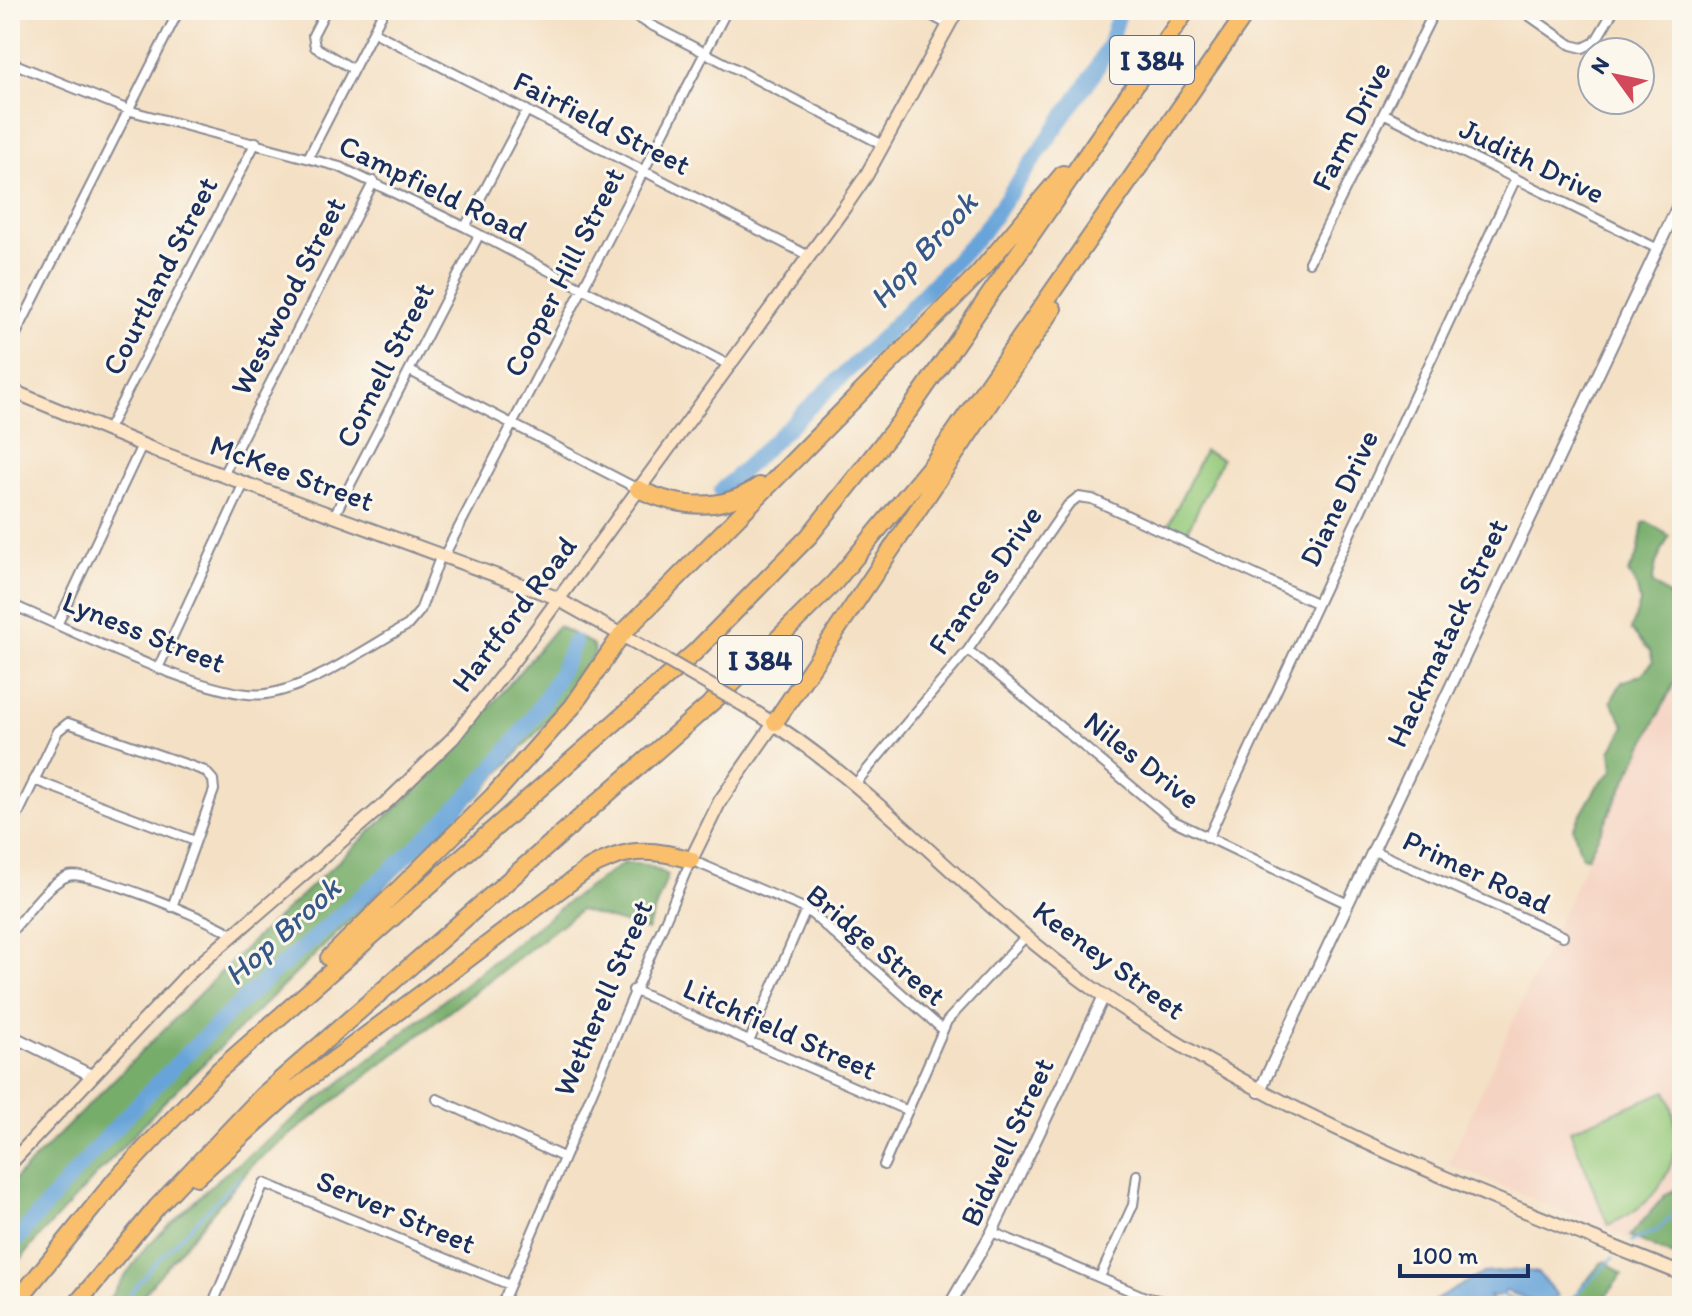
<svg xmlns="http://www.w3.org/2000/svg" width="1692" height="1316" font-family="Itim,sans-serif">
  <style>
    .built { fill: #f5d3c2 }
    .green { fill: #94c97a; stroke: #587c6c; stroke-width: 2 }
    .forest { fill: #77ad6a; stroke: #496e64; stroke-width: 2 }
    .water { fill: #68a4d9; stroke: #426a9c; stroke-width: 2 }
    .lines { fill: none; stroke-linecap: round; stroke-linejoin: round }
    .stream { stroke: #68a4d9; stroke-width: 3 }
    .river { stroke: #68a4d9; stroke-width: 16 }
    .minor-casing { stroke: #888891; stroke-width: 12 }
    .tertiary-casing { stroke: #888891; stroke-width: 14 }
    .secondary-casing { stroke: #888891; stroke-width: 16 }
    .motorway-casing { stroke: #888891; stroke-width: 20 }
    .minor { stroke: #fff; stroke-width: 8 }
    .tertiary { stroke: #fff; stroke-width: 10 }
    .secondary { stroke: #fde5c5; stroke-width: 12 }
    .motorway { stroke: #f9bf6d; stroke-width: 16 }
    .secondary-bridge-casing { stroke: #888891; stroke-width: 16; stroke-linecap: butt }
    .secondary-bridge { stroke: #fde5c5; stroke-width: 12 }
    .labels { text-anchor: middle; stroke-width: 6; stroke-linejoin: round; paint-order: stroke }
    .shield { fill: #fbf7ec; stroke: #5e6b89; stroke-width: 2 }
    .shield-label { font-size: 28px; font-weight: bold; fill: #1b2f5e }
    .street-label { font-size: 30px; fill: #1b2f5e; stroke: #fbf7ec }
    .water-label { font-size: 32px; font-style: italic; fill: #365889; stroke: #fbf7ec }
  </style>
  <rect width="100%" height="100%" fill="#fbf7ec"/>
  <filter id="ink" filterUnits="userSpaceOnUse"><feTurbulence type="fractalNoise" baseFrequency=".0125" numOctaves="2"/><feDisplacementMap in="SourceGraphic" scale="16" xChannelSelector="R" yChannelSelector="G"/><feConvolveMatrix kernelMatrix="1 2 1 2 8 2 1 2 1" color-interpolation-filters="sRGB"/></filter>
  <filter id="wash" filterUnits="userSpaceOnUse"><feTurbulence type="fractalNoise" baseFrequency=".006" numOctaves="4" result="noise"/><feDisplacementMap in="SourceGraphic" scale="32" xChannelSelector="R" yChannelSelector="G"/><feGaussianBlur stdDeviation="1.8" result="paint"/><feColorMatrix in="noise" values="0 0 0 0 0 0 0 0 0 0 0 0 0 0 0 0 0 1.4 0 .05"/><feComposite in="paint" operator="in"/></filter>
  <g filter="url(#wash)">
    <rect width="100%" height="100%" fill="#f4e0c4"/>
    <!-- built -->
    <path class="built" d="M1682,667V1186L1666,1194L1630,1236L1658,1251L1448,1164L1613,802Z"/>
    <!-- green -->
    <path class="green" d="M1204,451L1222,459L1187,532L1169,524Z
      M1666,1091C1691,1150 1666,1201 1608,1225L1570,1130Z"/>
    <!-- forest -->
    <path class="forest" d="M1648,522L1669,536L1656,563L1652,583L1682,606V667L1588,857H1582L1573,828L1598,785L1613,771L1611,751L1625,726L1611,701L1622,682L1642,674L1653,662L1650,651L1631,630L1640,603L1637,587L1628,573L1638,554L1643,523Z
      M558,626L592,644L595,652L562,705L480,794L163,1103L32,1245L10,1274V1184L249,944L438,769Z
      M624,863L648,865L668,875L647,930L580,910L254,1163L146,1291L138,1306H104L145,1248L216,1181L570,900Z
      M1682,1186V1260L1630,1236L1666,1194Z
      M1606,1261L1622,1274L1599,1306H1566L1601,1263Z"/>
    <!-- water -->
    <path class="water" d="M1522,1270L1538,1273L1558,1296L1542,1304L1506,1291L1498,1297L1489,1296L1496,1306H1425L1483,1273Z"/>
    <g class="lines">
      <!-- stream -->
      <path class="stream" d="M1632,1241L1658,1230L1682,1206
        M1498,1294L1532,1306
        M120,1306L152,1267L241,1175
        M1564,1306L1613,1258"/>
      <!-- river -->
      <path class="river" d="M721,491L883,337L982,233L1093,75L1110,43L1120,10
        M10,1248C82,1161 160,1077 243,1000C350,902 521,778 574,642"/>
    </g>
  </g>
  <g filter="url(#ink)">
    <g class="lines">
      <defs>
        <path id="minor" d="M326,10L313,35L315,47L353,69
          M622,10L883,145
          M921,10L949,25
          M1521,10L1571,45L1583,48L1595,42L1614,10
          M374,32L809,256
          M10,62L131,111L340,167L465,227L729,365
          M1385,114L1658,249
          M309,156L384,10
          M465,227L527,110
          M1309,262L1435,10
          M10,346L179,10
          M410,371L638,489
          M107,431L256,142
          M223,475L374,181
          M334,516L479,235
          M444,556L727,10
          M10,604C66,627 213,702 266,694C311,688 368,647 408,625L420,611L441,555
          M58,623L142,445
          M968,650L1172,820L1346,903
          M159,666L244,483
          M34,780L195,841
          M856,783L968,650L1068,505L1078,497L1092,499L1316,603
          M10,831L58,731L68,723L205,771L213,780L214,790L172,907
          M1208,838L1515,180
          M1372,850L1563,936
          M10,933C26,916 46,884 68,876C87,869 211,920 232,934
          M633,990L908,1111
          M749,1042L806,909
          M437,1099L563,1157
          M884,1165L947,1021L1027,935
          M992,1232L1145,1297L1186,1306
          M1100,1277L1133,1205L1137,1175
          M212,1306L264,1183L510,1285
          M501,1306L691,860L806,909L942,1029"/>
        <path id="tertiary" d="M10,1035L93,1076
          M1259,1092L1682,197
          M949,1306L992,1232L1104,996"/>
        <path id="secondary" d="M10,390L162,453L552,596L661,657
          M740,703C872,779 968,900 1091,987C1273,1115 1477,1192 1682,1274
          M691,860L720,801L775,722
          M10,1164L187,975L389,800L453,738L517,656L844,208L866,176L957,10"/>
        <path id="motorway" d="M638,489C679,508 721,513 759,486
          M775,722L1053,309
          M329,958L493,796L573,706L622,634L978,274L1063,174
          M197,1177L288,1094L585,871C622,848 650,847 691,860
          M13,1306L116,1179L218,1071L695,652L809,536L911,408L1187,10
          M75,1306L157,1207L262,1096L726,690L835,582L934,462L1248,10"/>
      </defs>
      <!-- minor casing -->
      <use href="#minor" class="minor-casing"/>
      <!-- tertiary casing -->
      <use href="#tertiary" class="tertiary-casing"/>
      <!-- secondary casing -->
      <use href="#secondary" class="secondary-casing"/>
      <!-- motorway casing -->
      <use href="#motorway" class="motorway-casing"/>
      <!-- minor -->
      <use href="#minor" class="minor"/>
      <!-- tertiary -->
      <use href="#tertiary" class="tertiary"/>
      <!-- secondary -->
      <use href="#secondary" class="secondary"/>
      <!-- motorway -->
      <use href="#motorway" class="motorway"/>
      <defs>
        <path id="secondary-bridge" d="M661,657L740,703"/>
      </defs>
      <!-- secondary-bridge casing -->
      <use href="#secondary-bridge" class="secondary-bridge-casing"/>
      <!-- secondary-bridge -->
      <use href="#secondary-bridge" class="secondary-bridge"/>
    </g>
  </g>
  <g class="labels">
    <!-- shield labels -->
    <g class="shield">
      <rect x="1110" y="36" width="84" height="48" rx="6"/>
      <rect x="718" y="636" width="84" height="48" rx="6"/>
    </g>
    <g class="shield-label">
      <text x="1152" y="70">I 384</text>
      <text x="760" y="670">I 384</text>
    </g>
    <!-- street labels -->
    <g class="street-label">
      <text transform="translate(602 123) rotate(27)" y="10">Fairfield Street</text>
      <text transform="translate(1351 126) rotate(-63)" y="10">Farm Drive</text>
      <text transform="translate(1532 161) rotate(26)" y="10">Judith Drive</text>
      <text transform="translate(433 188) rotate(26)" y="10">Campfield Road</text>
      <text transform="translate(564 272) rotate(-63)" y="10">Cooper Hill Street</text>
      <text transform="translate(160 276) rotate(-63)" y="10">Courtland Street</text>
      <text transform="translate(288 296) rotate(-63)" y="10">Westwood Street</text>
      <text transform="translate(385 365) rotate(-63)" y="10">Cornell Street</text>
      <text transform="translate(292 473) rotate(20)" y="10">McKee Street</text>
      <text transform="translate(1339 498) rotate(-65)" y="10">Diane Drive</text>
      <text transform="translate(985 580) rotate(-55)" y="10">Frances Drive</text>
      <text transform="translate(514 614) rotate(-53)" y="10">Hartford Road</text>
      <text transform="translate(144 632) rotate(22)" y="10">Lyness Street</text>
      <text transform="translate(1447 633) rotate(-65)" y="10">Hackmatack Street</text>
      <text transform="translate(1142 760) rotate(38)" y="10">Niles Drive</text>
      <text transform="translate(1477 872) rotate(25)" y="10">Primer Road</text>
      <text transform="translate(876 945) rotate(40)" y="10">Bridge Street</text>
      <text transform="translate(1109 960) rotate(36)" y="10">Keeney Street</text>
      <text transform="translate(603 998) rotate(-67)" y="10">Wetherell Street</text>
      <text transform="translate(780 1029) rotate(24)" y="10">Litchfield Street</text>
      <text transform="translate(1007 1142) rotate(-65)" y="10">Bidwell Street</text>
      <text transform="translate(396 1212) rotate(23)" y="10">Server Street</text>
    </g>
    <!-- water labels -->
    <g class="water-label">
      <text transform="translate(923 250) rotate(-48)" y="11">Hop Brook</text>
      <text transform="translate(282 931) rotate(-42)" y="11">Hop Brook</text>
    </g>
  </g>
  <!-- margin -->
  <rect width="1692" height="1316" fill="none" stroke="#fbf7ec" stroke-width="40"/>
  <!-- north arrow -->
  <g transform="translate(1616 76) rotate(303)"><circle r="38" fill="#fbf7ec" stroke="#a1a7b3" stroke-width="2"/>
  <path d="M0-6L14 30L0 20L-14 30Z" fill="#d1495b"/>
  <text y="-12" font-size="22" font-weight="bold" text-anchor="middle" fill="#1b2f5e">N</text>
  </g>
  <!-- scale -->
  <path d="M1400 1264v12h128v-12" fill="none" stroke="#1b2f5e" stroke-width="4"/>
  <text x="1412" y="1264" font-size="24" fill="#1b2f5e" stroke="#fbf7ec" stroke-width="6" paint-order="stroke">100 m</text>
</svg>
